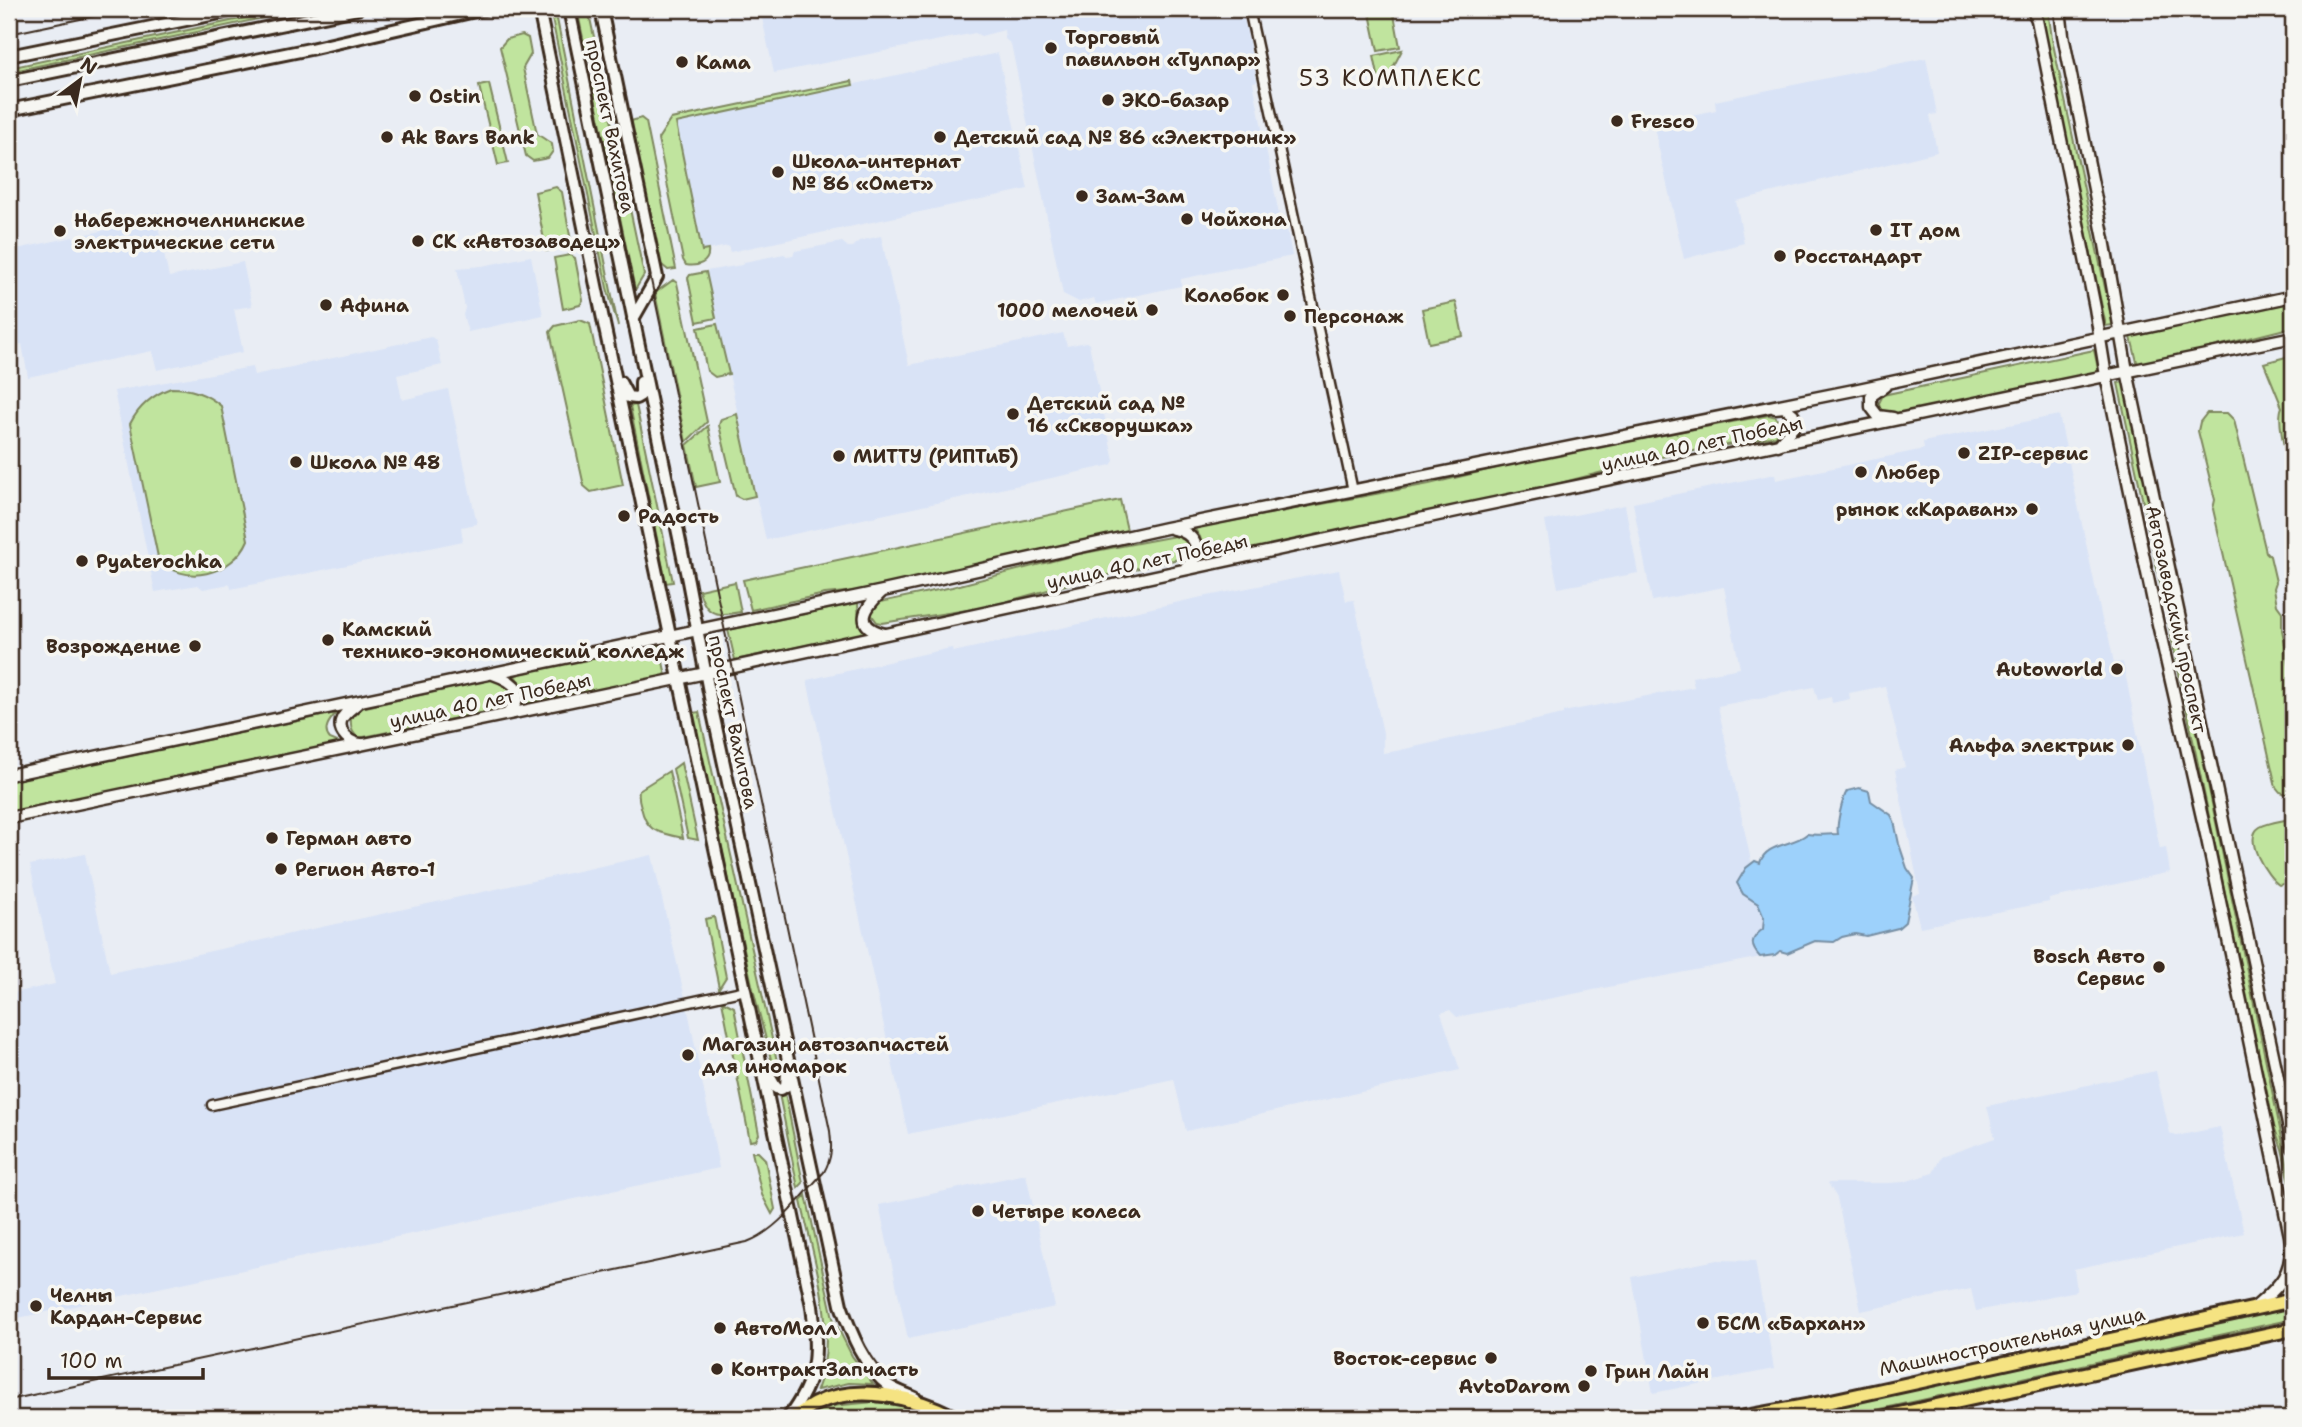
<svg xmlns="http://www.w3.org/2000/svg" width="2302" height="1427" font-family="'Shantell Sans',sans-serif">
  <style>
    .built { fill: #d9e3f6 }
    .green { fill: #c0e49e; stroke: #7e875e; stroke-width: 2 }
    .water { fill: #9dd1fb; stroke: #768ea3; stroke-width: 2 }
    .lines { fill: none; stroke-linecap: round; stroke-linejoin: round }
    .minor-casing { stroke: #3b2a1e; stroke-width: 13 }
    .tertiary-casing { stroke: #3b2a1e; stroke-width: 15 }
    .secondary-casing { stroke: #3b2a1e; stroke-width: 16 }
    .primary-casing { stroke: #3b2a1e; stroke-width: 18 }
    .minor { stroke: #f6f6f2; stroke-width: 8 }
    .tertiary { stroke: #f6f6f2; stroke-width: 10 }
    .secondary { stroke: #f6f6f2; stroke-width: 10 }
    .primary { stroke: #f5e382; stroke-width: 12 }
    .tram { stroke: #3b2a1e; stroke-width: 2 }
    .poi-dot { fill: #3b2a1e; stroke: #f6f6f2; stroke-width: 2.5 }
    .labels { text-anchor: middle; stroke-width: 7; stroke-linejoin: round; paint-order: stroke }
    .poi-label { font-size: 19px; font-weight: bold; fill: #3b2a1e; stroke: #f6f6f2; text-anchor: start }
    .street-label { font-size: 19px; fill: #3b2a1e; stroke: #f6f6f2 }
    .quarter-label { font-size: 23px; letter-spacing: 2px; fill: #3b2a1e; stroke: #f6f6f2 }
  </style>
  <rect width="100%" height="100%" fill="#e9edf4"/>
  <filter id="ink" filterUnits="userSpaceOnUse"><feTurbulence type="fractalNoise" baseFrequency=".0143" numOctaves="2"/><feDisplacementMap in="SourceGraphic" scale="14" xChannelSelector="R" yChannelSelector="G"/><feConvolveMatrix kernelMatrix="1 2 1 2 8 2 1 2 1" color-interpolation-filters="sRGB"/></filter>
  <g filter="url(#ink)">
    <!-- built -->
    <path class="built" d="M760,9H1242L1257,81L1253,82L1282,230L1287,229L1292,256L1181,279V286L1096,304L1094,298L1079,302L1063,294L1011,44L1005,39L1004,30L981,36L975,33L774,73Z
      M998,53L1028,189L730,252L728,246L702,251L676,123Z
      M1926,58L1937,114L1930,115L1937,152L1736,201L1744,243L1684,259L1653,123L1716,110L1715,101Z
      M159,212L161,221L157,222L169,277L243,262L252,306L234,309L243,352L157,370L152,351L28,377L22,344L9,346V240L12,250L111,229L110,222Z
      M881,236L909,365L1063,333L1067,346L1086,342L1089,344L1114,461L1111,465L766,540L706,271L742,265L744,262L784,254L787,256L793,255L795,251L842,242L848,247H853L859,241Z
      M531,256L543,315L468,332L463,315L465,308L457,268L482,266Z
      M431,337L436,340L442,365L397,375L402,400L448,389L477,524L461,527L463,541L231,589L230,584L203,589L198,585L155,592L114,391L252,367L254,375Z
      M2059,415L2103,624L2108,634L2114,663L2123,662L2160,849L2166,848L2170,872L2049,899V902L1920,927L1912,896L1920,893L1895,770L1905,767L1885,686L1849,693L1850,699L1832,703L1831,697L1818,700L1814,687L1718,706L1771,955L1457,1017L1450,1010L1441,1013L1460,1070L1186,1131L1174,1079L908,1134L807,680L946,649L952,648L953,652L1202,597L1339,570L1346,601L1354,600L1383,733V753L1396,751L1563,714V712L1694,687L1692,677L1740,668L1724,587L1652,601L1633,503L1775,474L1776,480L1924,449L1923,442Z
      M1625,505L1638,573L1558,588L1545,521Z
      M85,854L110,973L652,855L690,1020L719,1168L9,1320V994L55,984L30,865Z
      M2156,1071L2170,1133L2176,1136L2220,1127L2244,1233L2074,1269L2077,1291L1976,1311L1971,1289L1861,1311L1837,1198L1828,1183H1889L1904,1182L1933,1173L1941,1157L1995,1138L1987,1106Z
      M1026,1174L1055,1307L908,1339L879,1205Z
      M1717,1260L1755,1261L1774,1369L1653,1393L1632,1277Z"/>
    <!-- green -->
    <path class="green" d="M287,9H305L9,72V68Z
      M550,9H555L618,326L607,288Z
      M577,9H588L602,74L587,57Z
      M1369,9H1393L1400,47L1378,51Z
      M2039,9H2048L2052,39L2113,325L2106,326Z
      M522,35L528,38L531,54L523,68L537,134L552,144L553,151L548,158L533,161L526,156L500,47L507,39Z
      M1402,50L1385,83L1379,80L1374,56Z
      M591,78L605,91L644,275L635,290Z
      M852,81L853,85L676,123L702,251L708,250C710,263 697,267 686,265L683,260L658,139L671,119Z
      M489,84L508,163L498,165L479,86Z
      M641,118L646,122L676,269L668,270L657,261L629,125L631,121Z
      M556,187L562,192L571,241L567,246L546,251L535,192Z
      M570,255L575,258L583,300L580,305L563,309L554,258Z
      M706,272L716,318L697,322L688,278L690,275Z
      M673,280L677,283L707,422L686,442L655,293Z
      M2293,301V327L2138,366L2131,337Z
      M1456,302L1463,336L1429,343L1422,309Z
      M580,320L590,324L623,485L591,492L584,486L550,332L555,326Z
      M717,324L729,374L715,377L707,371L698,328Z
      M2094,350L2099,373L1895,415L1884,414L1880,410L1879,403L1883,395Z
      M2293,355V485C2290,468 2275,422 2282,407L2264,363Z
      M2124,382L2293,1191V1195L2282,1149L2274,1126L2118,383Z
      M171,388C190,388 207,394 221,406L248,540C234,574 182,589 158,557L130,424C139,406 152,395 171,388Z
      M636,405L673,582L666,583L630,406Z
      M2207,413H2227L2234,420L2266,552L2270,556L2276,582L2274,588L2277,605L2282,612V630L2293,685V796L2280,792L2276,787L2213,509L2215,500L2198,431L2200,422Z
      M737,414L755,496L742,499L736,496L719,425L721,419Z
      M1769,415L1776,417L1779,428L1776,436L1661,457L1537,489L1205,559L1200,537L1194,528L1429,484L1534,459Z
      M708,426L720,482L696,487L687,445Z
      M1120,500L1127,530L1126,533L876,589L825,594L751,610L743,580Z
      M1175,536L1186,540L1190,552L1183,558L1073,583L987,607L882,623L877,622L871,614L876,603L952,587L1079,554Z
      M735,582L741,612C717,616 706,617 699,590Z
      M858,603L859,624L865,633L735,660L728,630Z
      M659,643L666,676L521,705L523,686L514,675Z
      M492,679L500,681L512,691L510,700L496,710L359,738C352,734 350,728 351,719L361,708Z
      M699,712L779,1070L777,1071H774L752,985L692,713Z
      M336,713C329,721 322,730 330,739L342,744L9,812V781Z
      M681,763L698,840L688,838L673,769Z
      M669,771L683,838C659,832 647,834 641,807C639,801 638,796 639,790Z
      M2293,818V882L2279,885C2267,877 2242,838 2260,827C2269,822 2283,821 2293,818Z
      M714,917L726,977L719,988L705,919Z
      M722,1001L734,1007L759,1134L756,1140L750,1141Z
      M785,1093L803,1183L798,1188L779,1094Z
      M752,1152H758L765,1159L775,1209L772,1214L762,1195Z
      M806,1195L833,1318L852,1356L873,1384L849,1383L817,1390C840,1336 813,1256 801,1201Z
      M2293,1305V1319L1839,1418H1764Z
      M874,1402L915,1406L944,1418H802L832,1406Z"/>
    <!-- water -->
    <path class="water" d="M1859,788L1869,791L1871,801L1891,815L1894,821L1899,844L1907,868L1914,878L1905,922L1898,928L1866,936L1855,934L1842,937L1834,942L1815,941L1787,953L1780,951L1775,955L1760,957C1749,945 1751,938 1763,929L1764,918L1758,904L1743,894L1737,883L1746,868L1755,861L1760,863C1765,843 1793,846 1807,834C1817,836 1827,834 1838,834C1836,825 1842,800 1847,791Z"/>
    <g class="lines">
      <defs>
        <path id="minor" d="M1249,9L1353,491
          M212,1105L746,990"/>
        <path id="tertiary" d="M2032,9L2037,20L2095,308L2106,376L2155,611L2207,839L2290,1236C2295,1272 2280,1286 2254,1308
          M2060,9L2063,35L2104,239L2127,371L2293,1148
          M1885,386L1871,396V407L1878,416L1893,418
          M1775,408L1784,407L1793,414L1796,424L1778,445
          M1173,529C1194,531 1207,554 1186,567
          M883,591C865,607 852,626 885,634
          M493,674C516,682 528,693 507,714
          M357,704C351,709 343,714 341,721C338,733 350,743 361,744
          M9,775L883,591L1166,528L1854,390L2293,296
          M9,818L706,673L1466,509L2293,337"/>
        <path id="secondary" d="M539,9L604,324L812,1306C818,1354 818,1378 788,1418
          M569,9L688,581L713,713L841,1305C851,1333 864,1367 889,1386C897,1391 906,1394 915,1398
          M601,9L657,277L633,319
          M9,56L240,9
          M9,81L357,9
          M9,110L310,49L484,9
          M620,382L628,397L636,398L641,395V382
          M767,1072L776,1088L781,1089L786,1086L787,1072"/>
        <path id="primary" d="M792,1418C800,1414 807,1408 815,1404C859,1383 915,1397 956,1418
          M1739,1418L1822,1403L2293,1300
          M1881,1418L2293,1329"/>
      </defs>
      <!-- minor casing -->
      <use href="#minor" class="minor-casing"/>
      <!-- tertiary casing -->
      <use href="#tertiary" class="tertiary-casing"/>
      <!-- secondary casing -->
      <use href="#secondary" class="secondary-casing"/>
      <!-- primary casing -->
      <use href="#primary" class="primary-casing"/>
      <!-- minor -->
      <use href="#minor" class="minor"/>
      <!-- tertiary -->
      <use href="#tertiary" class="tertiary"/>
      <!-- secondary -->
      <use href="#secondary" class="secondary"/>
      <!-- primary -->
      <use href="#primary" class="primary"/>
      <!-- tram -->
      <path class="tram" d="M9,34L128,9
        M9,1400L747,1242C779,1230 801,1196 824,1172C832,1158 832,1147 830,1131L594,9"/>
    </g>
  </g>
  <!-- markers -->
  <g class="poi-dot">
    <circle cx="1051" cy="48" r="7"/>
    <circle cx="682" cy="62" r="7"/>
    <circle cx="415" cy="96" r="7"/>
    <circle cx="1108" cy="100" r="7"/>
    <circle cx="1617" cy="121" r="7"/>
    <circle cx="387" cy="137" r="7"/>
    <circle cx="940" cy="137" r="7"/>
    <circle cx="778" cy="172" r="7"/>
    <circle cx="1082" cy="196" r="7"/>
    <circle cx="1187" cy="219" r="7"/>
    <circle cx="1876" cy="230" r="7"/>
    <circle cx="60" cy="231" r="7"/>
    <circle cx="418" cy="241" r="7"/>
    <circle cx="1780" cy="256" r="7"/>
    <circle cx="1283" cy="295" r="7"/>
    <circle cx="326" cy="305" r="7"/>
    <circle cx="1152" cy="310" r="7"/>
    <circle cx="1290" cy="316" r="7"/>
    <circle cx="1013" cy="414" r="7"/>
    <circle cx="1964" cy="453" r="7"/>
    <circle cx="839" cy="456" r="7"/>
    <circle cx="296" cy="462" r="7"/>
    <circle cx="1861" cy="472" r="7"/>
    <circle cx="2032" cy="509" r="7"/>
    <circle cx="624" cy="516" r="7"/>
    <circle cx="82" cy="561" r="7"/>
    <circle cx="328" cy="640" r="7"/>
    <circle cx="195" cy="646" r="7"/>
    <circle cx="2117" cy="669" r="7"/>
    <circle cx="2128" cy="745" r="7"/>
    <circle cx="272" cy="838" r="7"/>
    <circle cx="281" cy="869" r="7"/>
    <circle cx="2159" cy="967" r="7"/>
    <circle cx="688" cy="1055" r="7"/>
    <circle cx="978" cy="1211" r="7"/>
    <circle cx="36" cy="1306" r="7"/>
    <circle cx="1703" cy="1323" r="7"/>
    <circle cx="720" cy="1328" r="7"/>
    <circle cx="1491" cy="1358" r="7"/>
    <circle cx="717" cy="1369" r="7"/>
    <circle cx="1591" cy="1371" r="7"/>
    <circle cx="1584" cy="1386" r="7"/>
  </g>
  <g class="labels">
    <!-- poi labels -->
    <g class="poi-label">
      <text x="1065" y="44">Торговый<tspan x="1065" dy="22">павильон «Тулпар»</tspan></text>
      <text x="696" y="69">Кама</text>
      <text x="429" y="103">Ostin</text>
      <text x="1122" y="107">ЭКО-базар</text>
      <text x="1631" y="128">Fresco</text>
      <text x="401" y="144">Ak Bars Bank</text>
      <text x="954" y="144">Детский сад № 86 «Электроник»</text>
      <text x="792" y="168">Школа-интернат<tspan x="792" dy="22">№ 86 «Омет»</tspan></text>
      <text x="1096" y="203">Зам-Зам</text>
      <text x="1201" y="226">Чойхона</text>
      <text x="74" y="227">Набережночелнинские<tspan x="74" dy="22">электрические сети</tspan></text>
      <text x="1890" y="237">IT дом</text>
      <text x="432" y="248">СК «Автозаводец»</text>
      <text x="1794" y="263">Росстандарт</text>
      <text x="1269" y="302" text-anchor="end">Колобок</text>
      <text x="340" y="312">Афина</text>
      <text x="1138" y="317" text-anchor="end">1000 мелочей</text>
      <text x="1304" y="323">Персонаж</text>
      <text x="1027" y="410">Детский сад №<tspan x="1027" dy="22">16 «Скворушка»</tspan></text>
      <text x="1978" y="460">ZIP-сервис</text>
      <text x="853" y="463">МИТТУ (РИПТиБ)</text>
      <text x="310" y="469">Школа № 48</text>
      <text x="1875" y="479">Любер</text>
      <text x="2018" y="516" text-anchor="end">рынок «Караван»</text>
      <text x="638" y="523">Радость</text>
      <text x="96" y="568">Pyaterochka</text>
      <text x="342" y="636">Камский<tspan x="342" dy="22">технико-экономический колледж</tspan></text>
      <text x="181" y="653" text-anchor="end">Возрождение</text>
      <text x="2103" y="676" text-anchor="end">Autoworld</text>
      <text x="2114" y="752" text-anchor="end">Альфа электрик</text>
      <text x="286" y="845">Герман авто</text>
      <text x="295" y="876">Регион Авто-1</text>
      <text x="2145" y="963" text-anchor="end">Bosch Авто<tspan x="2145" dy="22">Сервис</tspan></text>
      <text x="702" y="1051">Магазин автозапчастей<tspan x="702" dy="22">для иномарок</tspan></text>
      <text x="992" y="1218">Четыре колеса</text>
      <text x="50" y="1302">Челны<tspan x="50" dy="22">Кардан-Сервис</tspan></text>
      <text x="1717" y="1330">БСМ «Бархан»</text>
      <text x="734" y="1335">АвтоМолл</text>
      <text x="1477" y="1365" text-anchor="end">Восток-сервис</text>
      <text x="731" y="1376">КонтрактЗапчасть</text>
      <text x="1605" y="1378">Грин Лайн</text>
      <text x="1570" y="1393" text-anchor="end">AvtoDarom</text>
    </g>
    <!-- street labels -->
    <g class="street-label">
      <text transform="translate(611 126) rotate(78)" y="7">проспект Вахитова</text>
      <text transform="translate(1702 443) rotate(-12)" y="7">улица 40 лет Победы</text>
      <text transform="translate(1147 561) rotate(-12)" y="7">улица 40 лет Победы</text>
      <text transform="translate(2177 619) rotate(78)" y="7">Автозаводский проспект</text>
      <text transform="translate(490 700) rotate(-12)" y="7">улица 40 лет Победы</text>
      <text transform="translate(734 722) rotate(78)" y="7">проспект Вахитова</text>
      <text transform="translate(2012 1341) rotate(-12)" y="7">Машиностроительная улица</text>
    </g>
    <!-- quarter labels -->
    <g class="quarter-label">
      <text x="1391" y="86">53 КОМПЛЕКС</text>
    </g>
  </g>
  <!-- margin -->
  <rect width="2302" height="1427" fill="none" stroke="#f6f6f2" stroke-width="35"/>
  <rect x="18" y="18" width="2267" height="1392" fill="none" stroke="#3b2a1e" stroke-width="2.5" filter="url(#ink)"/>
  <!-- north arrow -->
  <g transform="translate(80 80) rotate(32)" stroke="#f6f6f2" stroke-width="5" paint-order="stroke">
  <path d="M0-5L12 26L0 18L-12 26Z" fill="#3b2a1e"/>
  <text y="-10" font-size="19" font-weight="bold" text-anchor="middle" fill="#3b2a1e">N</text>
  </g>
  <!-- scale -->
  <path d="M49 1368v10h154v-10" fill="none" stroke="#3b2a1e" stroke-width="3.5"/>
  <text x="60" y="1368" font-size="21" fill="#3b2a1e" stroke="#f6f6f2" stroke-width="5" paint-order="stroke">100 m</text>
</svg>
